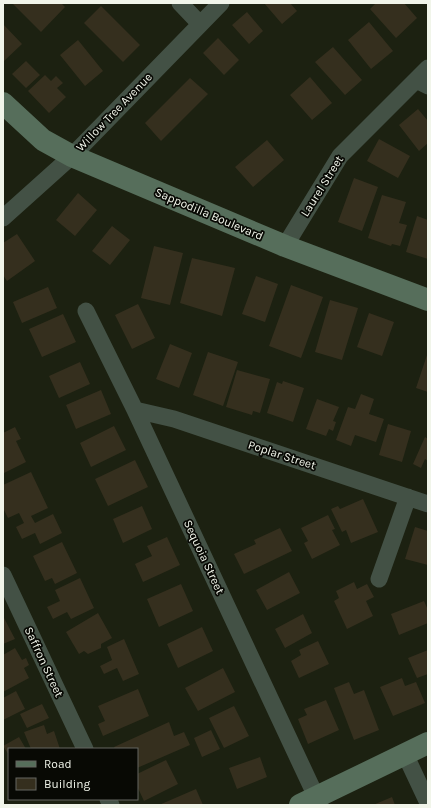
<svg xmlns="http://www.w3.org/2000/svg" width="431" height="808" font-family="Karla,sans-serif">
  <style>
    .building { fill: #352f1e }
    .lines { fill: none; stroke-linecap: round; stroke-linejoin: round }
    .street { stroke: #435145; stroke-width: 17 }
    .secondary { stroke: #566e5b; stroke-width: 22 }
    .labels { text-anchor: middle; stroke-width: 3.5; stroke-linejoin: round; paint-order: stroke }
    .street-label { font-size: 12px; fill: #f1f5ea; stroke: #080904 }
  </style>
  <rect width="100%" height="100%" fill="#1c2111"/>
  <!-- building -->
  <path class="building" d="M12,3H61L65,7L41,32Z
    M264,3H290L297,11L282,24Z
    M376,3H404L417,18L396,38L370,9Z
    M101,6L140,45L123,62L84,23Z
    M247,12L263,31L249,44L232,25Z
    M369,22L393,51L371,69L348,40Z
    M3,24L22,44L3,62Z
    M218,38L239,60L224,75L203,53Z
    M78,40L103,71L85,86L60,55Z
    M333,47L362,80L345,95L315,62Z
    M26,61L40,75L26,88L12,74Z
    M45,75L51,81L56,76L63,83L57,88L66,97L49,113L28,91Z
    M310,77L332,103L312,120L290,95Z
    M190,78L208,94L161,141L145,123Z
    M418,109L428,121V143L419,151L399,125Z
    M379,139L410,156L398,178L367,161Z
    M267,140L284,160L253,187L235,167Z
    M354,178L378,187L362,231L338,222Z
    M78,193L97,210L75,236L56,220Z
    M382,195L406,202L399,223L407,225L400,246L392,244L391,246L368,238Z
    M417,216L428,220V259L406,252Z
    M112,226L130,240L110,265L92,251Z
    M17,234L35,261L7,281L3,275V243Z
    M154,246L183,253L170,305L141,298Z
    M192,258L235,268L222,316L180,303Z
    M256,276L278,284L265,322L242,314Z
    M291,285L323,297L301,358L269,346Z
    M48,287L57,308L22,323L13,302Z
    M330,300L358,308L342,360L315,352Z
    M138,304L155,338L132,349L115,315Z
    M369,313L394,322L382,356L357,347Z
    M63,314L76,342L42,357L29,329Z
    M170,344L192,353L179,388L156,379Z
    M208,352L238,362L223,406L193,395Z
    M428,352V392L416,388Z
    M80,362L90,384L59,398L49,376Z
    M237,370L270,379L260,413L253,411L252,415L226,407Z
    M283,381L304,388L293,422L267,413L277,382L282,384Z
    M101,390L111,414L76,429L66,405Z
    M361,394L374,399L369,414L384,419L376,442L355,435L351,446L336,440L348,407L355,409Z
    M317,399L339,407L333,421L336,422L333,431L329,429L326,436L306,429Z
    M388,424L411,431L402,462L379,455Z
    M114,426L126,450L91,467L80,443Z
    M15,427L21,439L16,441L26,462L4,473L3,433Z
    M425,437L428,439V461L425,459L421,468L413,464Z
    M135,460L148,487L108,506L95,479Z
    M31,472L48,508L31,516L35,523L53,514L62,533L40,544L35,533L22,539L16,527L24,523L19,513L8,518L3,508V485Z
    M363,499L378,532L351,543L346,530L342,532L331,509L338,506L340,509Z
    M142,506L152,529L123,543L113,519Z
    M328,515L335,529L332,530L340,545L312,559L304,543L308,541L301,528Z
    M415,527L428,531V565L405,559Z
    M280,528L292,551L244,574L234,554L256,544L254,540Z
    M167,537L180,565L143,582L135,564L152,556L147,546Z
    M62,542L77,573L55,584L52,578L45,581L33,556Z
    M289,572L300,593L267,610L256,590Z
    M80,578L94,608L71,619L67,612L53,619L47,607L60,601L55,590Z
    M354,582L357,589L367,584L374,597L366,601L373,616L347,629L334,601L339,598L336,591Z
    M181,584L193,611L159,627L147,599Z
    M424,601L428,610V623L399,635L391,614Z
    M98,613L112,638L101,644V648L88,654L84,651L79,654L66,632Z
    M303,614L312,633L285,648L275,629Z
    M3,616L15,639L3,644Z
    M202,627L213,651L178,668L167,644Z
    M124,639L139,674L123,681L117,668L104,674L100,666L112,660L107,647Z
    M318,641L329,664L299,678L291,661L301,655L299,650Z
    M15,648L22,660L26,658L29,665L24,668L29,678L3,692V655Z
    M428,650V674L417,678L408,658Z
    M223,668L235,692L198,711L185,688Z
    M402,678L405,686L416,682L425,703L393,716L380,687Z
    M349,682L354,694L364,690L379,730L354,740L334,688Z
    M138,689L149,716L103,736L98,724L105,721L98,706Z
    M16,691L25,709L3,720V698Z
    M326,700L339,730L308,744L298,719L307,715L304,709Z
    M42,704L49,718L27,728L20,714Z
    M234,706L249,736L224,748L209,718Z
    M169,722L174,736L184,732L190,745L137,768V749H115L114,747Z
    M44,725L47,734L54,731L60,749H31L24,732Z
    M211,730L220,749L202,757L194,738Z
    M19,737L26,749H9V755L3,746Z
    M260,757L267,777L237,789L229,768Z
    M166,760L178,784L144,801L137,786V774Z
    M196,789L203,805H159Z
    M392,797L395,805H373Z"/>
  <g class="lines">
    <!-- street -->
    <path class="street" d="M180,3L200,24
      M416,80L428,68
      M3,218L72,156L221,3
      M285,246L340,156L416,80L428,86
      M86,311L135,410L320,805
      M135,410L174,419L428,504
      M3,575L85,749
      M379,579L408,497
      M405,754L428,803
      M108,799L111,805"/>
    <!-- secondary -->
    <path class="secondary" d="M3,103L43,140L72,156L285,246L428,300
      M300,805L428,743"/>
  </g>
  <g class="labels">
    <!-- street labels -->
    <g class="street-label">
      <text transform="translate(114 112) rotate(-46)" y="4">Willow Tree Avenue</text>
      <text transform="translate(322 186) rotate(-58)" y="4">Laurel Street</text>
      <text transform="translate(209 214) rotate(23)" y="4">Sappodilla Boulevard</text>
      <text transform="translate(282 455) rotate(18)" y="4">Poplar Street</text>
      <text transform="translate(204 557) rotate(65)" y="4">Sequoia Street</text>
      <text transform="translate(44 662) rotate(65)" y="4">Saffron Street</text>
    </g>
  </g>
  <!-- border -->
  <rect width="431" height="808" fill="none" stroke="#f1f5ea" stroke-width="8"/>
  <!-- legend -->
  <rect x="8" y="748" width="130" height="52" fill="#080904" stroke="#656760"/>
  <rect x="16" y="761" width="20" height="6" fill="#566e5b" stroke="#656760"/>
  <text x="44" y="768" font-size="12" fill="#f1f5ea">Road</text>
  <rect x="16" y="778" width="20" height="12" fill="#352f1e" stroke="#656760"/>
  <text x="44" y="788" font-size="12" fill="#f1f5ea">Building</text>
</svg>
